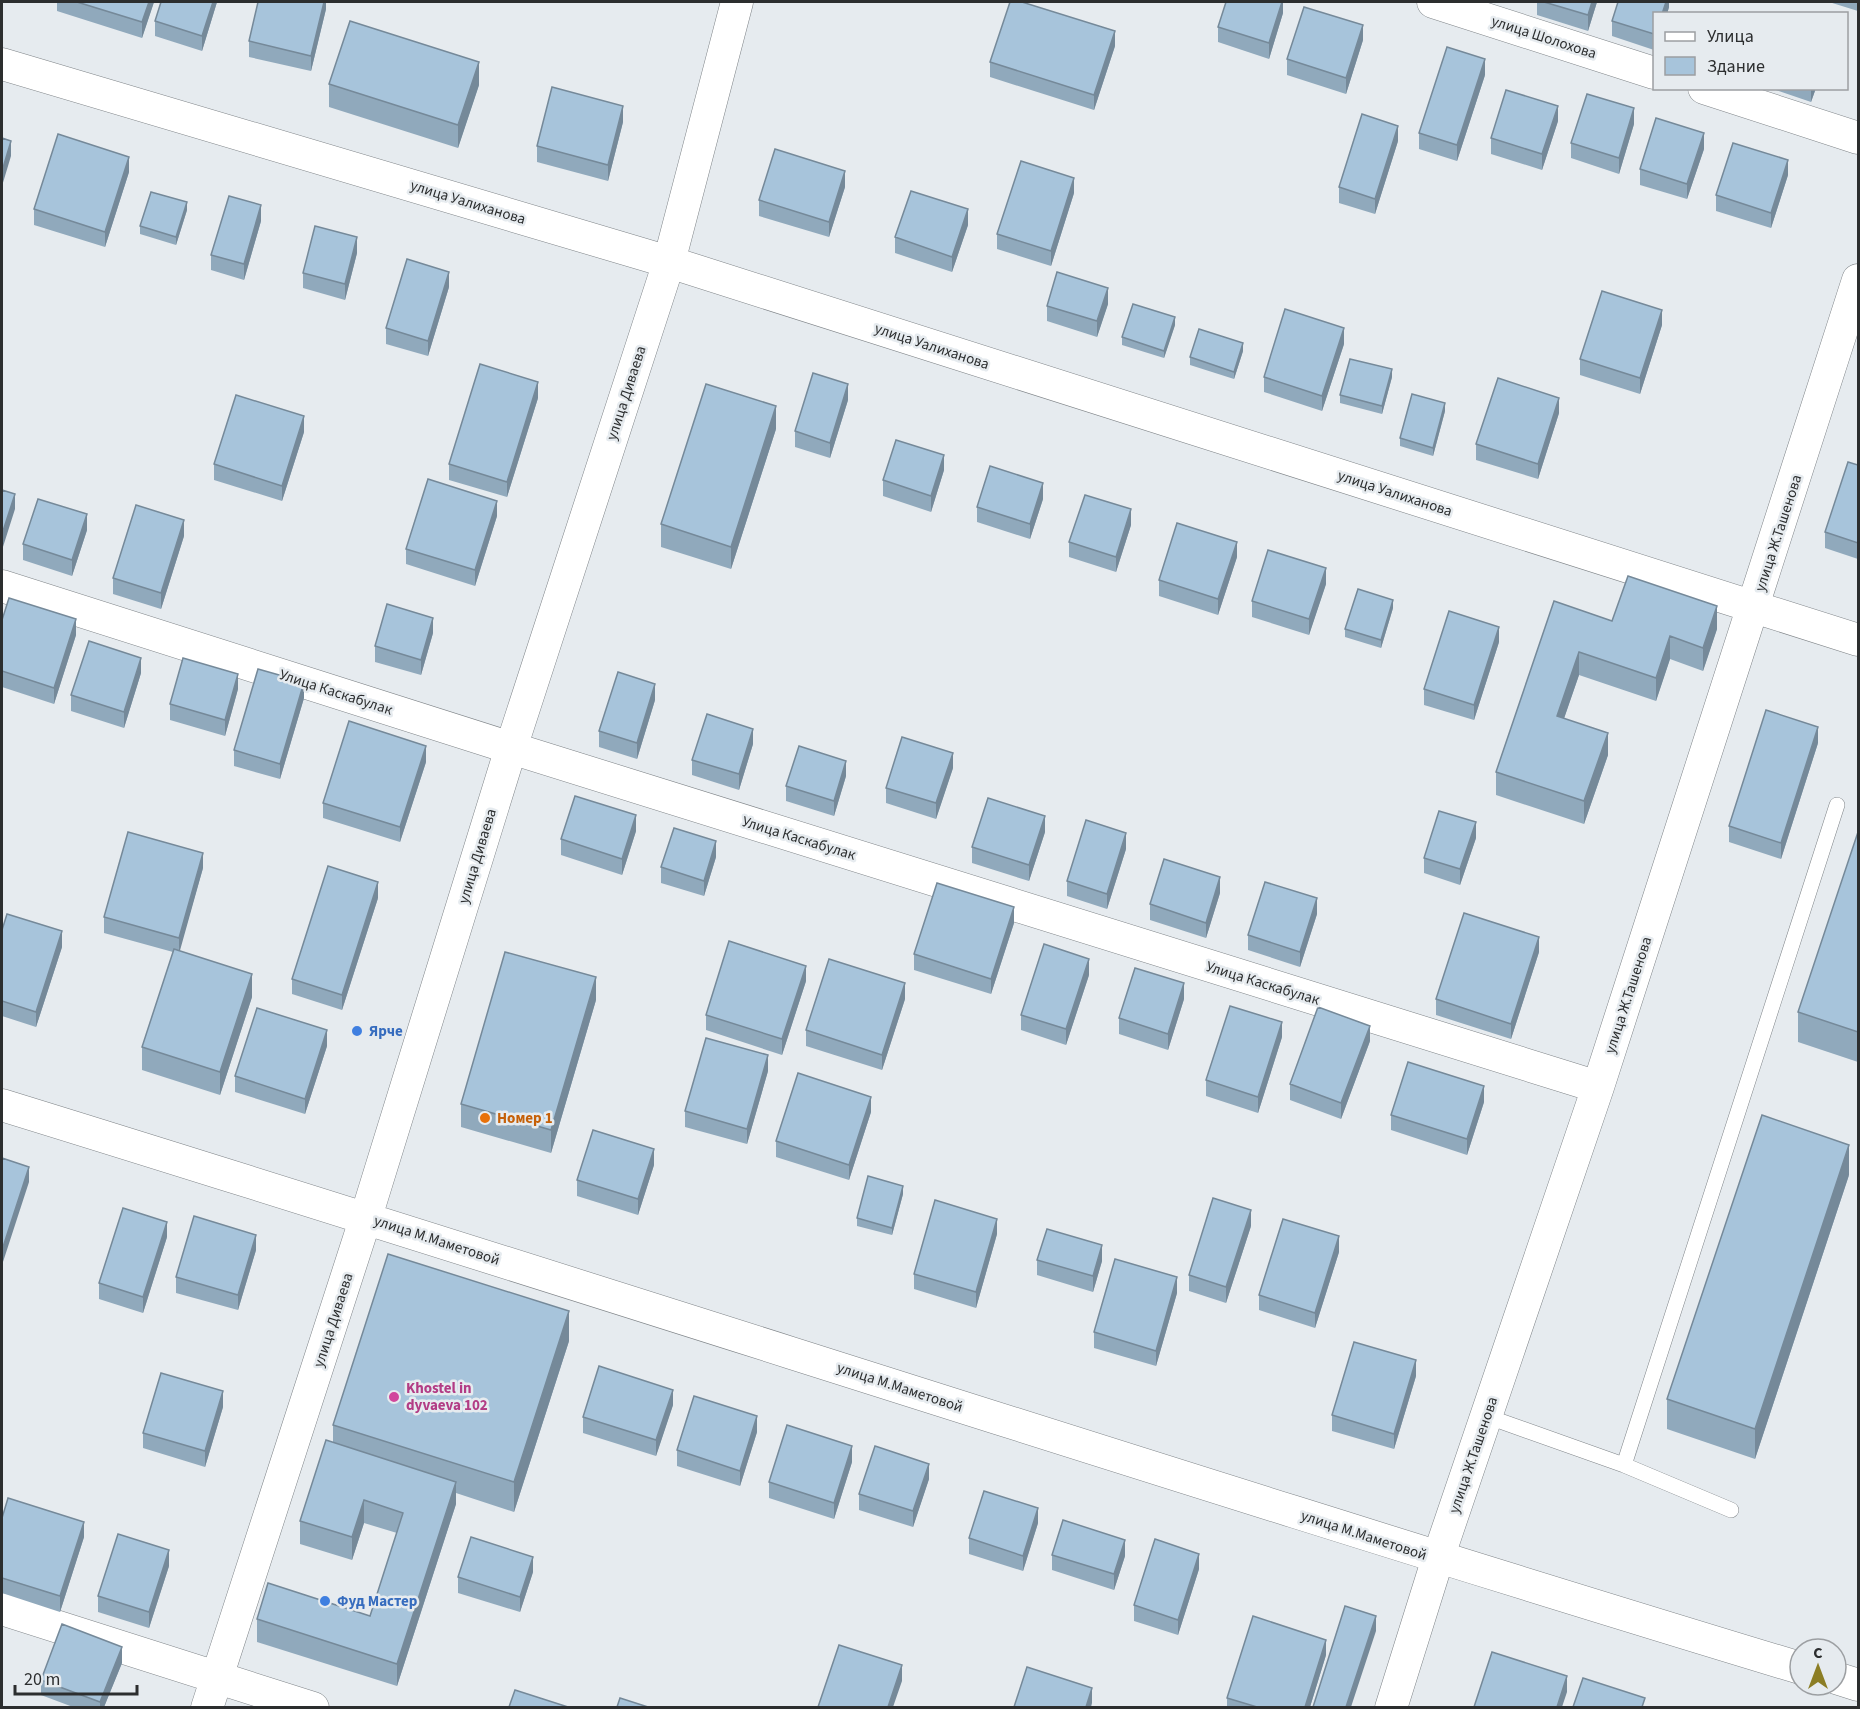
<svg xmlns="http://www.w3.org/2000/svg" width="1860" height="1709" font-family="'Source Sans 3',sans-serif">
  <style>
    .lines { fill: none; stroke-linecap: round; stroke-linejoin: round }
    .lane-casing { stroke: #7f8488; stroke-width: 16 }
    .street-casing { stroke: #7f8488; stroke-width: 33 }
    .lane { stroke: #fff; stroke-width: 15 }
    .street { stroke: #fff; stroke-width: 32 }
    .wall { fill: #90a9bc }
    .shaded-wall { fill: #758999 }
    .building { fill: #a7c4db; stroke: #758999; stroke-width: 1.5 }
    .shop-dot { fill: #3f7fe0; stroke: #e6ebef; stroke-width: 2 }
    .food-dot { fill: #e8710a; stroke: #e6ebef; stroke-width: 2 }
    .hotel-dot { fill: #d1479c; stroke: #e6ebef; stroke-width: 2 }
    .labels { text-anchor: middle; stroke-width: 5; stroke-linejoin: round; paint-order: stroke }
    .street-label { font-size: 15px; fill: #2c2e2f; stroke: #e6ebef }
    .shop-label { font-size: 15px; font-weight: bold; fill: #366cbe; stroke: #e6ebef; text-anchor: start }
    .food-label { font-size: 15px; font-weight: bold; fill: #c56008; stroke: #e6ebef; text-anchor: start }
    .hotel-label { font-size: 15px; font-weight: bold; fill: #b23c85; stroke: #e6ebef; text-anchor: start }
  </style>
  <rect width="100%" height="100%" fill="#e6ebef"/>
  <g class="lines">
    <defs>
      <path id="lane" d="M1486,1416L1624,1465L1731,1510
        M1624,1465L1837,805"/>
      <path id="street" d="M1433,2L1654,73
        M2,64L669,262L1858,640
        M1704,88L1858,138
        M2,586L511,748L1598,1087
        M2,1105C602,1290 1199,1486 1800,1668
        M2,1609L313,1708
        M1836,1678L1858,1685
        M207,1708L366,1217L511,748L669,262L737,2
        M1391,1708L1438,1558L1598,1087L1858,280"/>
    </defs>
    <!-- lane casing -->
    <use href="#lane" class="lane-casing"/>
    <!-- street casing -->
    <use href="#street" class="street-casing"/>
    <!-- lane -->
    <use href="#lane" class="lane"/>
    <!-- street -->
    <use href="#street" class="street"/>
  </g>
  <!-- wall -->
  <path class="wall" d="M57,2H154L142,38L57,11Z
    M161,2H217L202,51L155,36V21Z
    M326,2V9L311,71L249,57V41Z
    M1283,2V13L1269,59L1218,42V27Z
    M1537,2H1597L1588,31L1537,15Z
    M1669,2V7L1667,14H1654V50L1612,36V21Z
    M1829,2H1858V11Z
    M1363,40L1346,94L1287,75V59Z
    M1115,46L1094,110L990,77V62Z
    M1485,75L1457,161L1419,149V133Z
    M329,84L479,85L458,148L329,107Z
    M1770,88H1816L1811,102Z
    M1558,121L1542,170L1491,154V138Z
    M623,122L608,181L537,162V146Z
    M1634,124L1619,174L1571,158V143Z
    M1398,141L1375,214L1339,203V187Z
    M1704,149L1687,199L1640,185V169Z
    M129,172L105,247L34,225V209Z
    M1788,175L1771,228L1716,211V195Z
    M845,187L829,237L759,216V200Z
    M1074,193L1051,266L997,249V234Z
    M187,210L176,245L140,234V226Z
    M261,221L244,280L211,270V255Z
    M968,225L952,272L895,253V237Z
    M357,253L345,300L303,288V273Z
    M449,287L428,356L386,344V328Z
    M1108,304L1097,337L1047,321V306Z
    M1175,325L1164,358L1122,345V337Z
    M1662,325L1640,394L1580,375V359Z
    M1344,344L1322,411L1264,392V377Z
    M1243,351L1234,379L1190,365V357Z
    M1392,377L1382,414L1340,403V395Z
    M538,398L507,497L449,480V464Z
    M848,400L830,458L795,447V431Z
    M1445,411L1433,456L1400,446V438Z
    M1559,413L1538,479L1476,460V444Z
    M776,429L731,569L661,547V524Z
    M304,432L282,501L214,480V464Z
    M1858,465V559L1825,548V532Z
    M944,470L931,512L883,496V480Z
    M1043,499L1030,539L977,522V507Z
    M497,516L475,586L406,564V549Z
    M1131,525L1116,572L1069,557V542Z
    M87,530L72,576L23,560V544Z
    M184,536L161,609L113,594V578Z
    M1237,557L1218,615L1159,596V580Z
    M1326,584L1309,635L1252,617V601Z
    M1554,601L1612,621L1717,629L1703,671L1670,659L1656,701L1579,675L1564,718L1608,755L1584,824L1496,795V772Z
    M1393,608L1381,648L1345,637V629Z
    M2,620L76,635L54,704L2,687Z
    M433,633L421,675L375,662V646Z
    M1499,642L1474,720L1424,705V689Z
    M141,673L124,728L71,711V695Z
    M238,689L225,736L170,720V704Z
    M304,698L280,779L234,766V750Z
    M655,700L637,759L599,747V731Z
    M1818,743L1781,859L1729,842V826Z
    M753,744L739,790L692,775V760Z
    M426,762L400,842L323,818V803Z
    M953,768L936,819L886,803V788Z
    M846,776L834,816L786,801V786Z
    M636,831L622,875L561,855V839Z
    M1045,832L1029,881L972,863V847Z
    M1858,832V1062L1798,1042V1012Z
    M1476,838L1460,885L1424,873V858Z
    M1126,849L1107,909L1067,896V881Z
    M716,857L704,896L661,883V867Z
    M203,868L179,951L252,997L220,1095L142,1070V1047L173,952L104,933V917Z
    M1220,893L1206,938L1150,920V904Z
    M378,898L342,1010L292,994V979Z
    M1317,914L1300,967L1248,950V935Z
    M1014,923L991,994L914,970V954Z
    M2,930L62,947L36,1027L2,1016Z
    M1539,952L1511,1039L1436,1015V999Z
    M1089,975L1066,1045L1021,1030V1015Z
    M806,981L782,1055L706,1030V1015Z
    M905,999L882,1070L806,1046V1030Z
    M1184,999L1168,1050L1119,1034V1018Z
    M596,1000L551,1153L461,1127V1104Z
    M1282,1037L1258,1113L1206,1096V1080Z
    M1370,1041L1341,1119L1290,1100V1084Z
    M327,1046L305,1114L235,1092V1076Z
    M768,1071L747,1144L685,1127V1111Z
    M1484,1102L1467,1155L1391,1130V1115Z
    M871,1112L849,1180L776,1157V1141Z
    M654,1165L638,1215L577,1196V1180Z
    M1849,1175L1755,1459L1667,1429V1399Z
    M903,1194L892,1235L857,1226V1218Z
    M1251,1226L1226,1303L1189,1291V1275Z
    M997,1234L976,1308L914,1289V1274Z
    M167,1237L143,1313L99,1299V1283Z
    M256,1250L238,1310L176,1293V1277Z
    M1339,1252L1315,1328L1259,1310V1295Z
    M1037,1260L1102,1261L1093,1292L1037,1275Z
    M1177,1293L1156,1366L1094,1348V1332Z
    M569,1341L514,1512L456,1493V1504L397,1686L257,1642V1619L370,1616L397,1533L364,1523L352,1560L300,1544V1521L333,1443V1425Z
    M1416,1376L1394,1449L1332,1431V1415Z
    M673,1405L656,1456L583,1433V1417Z
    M223,1407L205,1467L143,1448V1433Z
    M757,1432L740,1486L677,1466V1450Z
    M852,1462L834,1519L769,1498V1482Z
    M929,1479L913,1527L859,1510V1494Z
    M2,1518L84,1537L60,1612L2,1593Z
    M1038,1523L1023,1571L969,1554V1538Z
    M1052,1555L1125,1556L1114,1590L1052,1570Z
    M169,1566L149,1628L98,1612V1596Z
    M1199,1569L1178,1635L1134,1621V1605Z
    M533,1572L520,1612L458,1593V1577Z
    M1326,1655L1310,1707H1227V1698Z
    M122,1663L104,1707H73L41,1695V1680Z"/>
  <!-- shaded-wall -->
  <path class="shaded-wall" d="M149,2H154L142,38V22Z
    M213,2H217L202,51V36Z
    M324,2H326V9L311,71V56Z
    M1282,2H1283V13L1269,59V43Z
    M1592,2H1597L1588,31V15Z
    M1666,2H1669V7L1667,14H1662Z
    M1363,25V40L1346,94V78Z
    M1115,31V46L1094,110V95Z
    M1485,59V75L1457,161V145Z
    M479,62V85L458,148V125Z
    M1811,88H1816L1811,102Z
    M623,106V122L608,181V165Z
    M1558,106V121L1542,170V154Z
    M1634,108V124L1619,174V158Z
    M1398,126V141L1375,214V199Z
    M1704,133V149L1687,199V184Z
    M11,141V156L2,186V171Z
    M129,157V172L105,247V232Z
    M1788,160V175L1771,228V213Z
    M845,171V187L829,237V222Z
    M1074,178V193L1051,266V251Z
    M187,202V210L176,245V237Z
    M261,205V221L244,280V264Z
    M968,209V225L952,272V257Z
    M357,237V253L345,300V284Z
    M449,272V287L428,356V341Z
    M1108,288V304L1097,337V321Z
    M1662,310V325L1640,394V378Z
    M1175,317V325L1164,358V351Z
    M1344,328V344L1322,411V396Z
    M1243,343V351L1234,379V372Z
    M1392,369V377L1382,414V406Z
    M538,382V398L507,497V482Z
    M848,384V400L830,458V443Z
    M1559,398V413L1538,479V464Z
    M1445,403V411L1433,456V448Z
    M776,406V429L731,569V547Z
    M304,416V432L282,501V486Z
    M944,455V470L931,512V496Z
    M1043,483V499L1030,539V524Z
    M15,494V509L2,550V534Z
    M497,501V516L475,586V570Z
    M1131,509V525L1116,572V557Z
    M87,514V530L72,576V560Z
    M184,520V536L161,609V593Z
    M1237,542V557L1218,615V599Z
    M1326,568V584L1309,635V619Z
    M1393,600V608L1381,648V640Z
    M1717,606V629L1703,671V648Z
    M433,618V633L421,675V660Z
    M76,619V635L54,704V688Z
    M1499,627V642L1474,720V705Z
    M1670,636V659L1656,701V678Z
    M1579,652V675L1557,739V716Z
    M141,658V673L124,728V712Z
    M238,674V689L225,736V720Z
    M304,682V698L280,779V764Z
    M655,684V700L637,759V743Z
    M1818,727V743L1781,859V843Z
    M753,729V744L739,790V774Z
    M1608,733V755L1584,824V801Z
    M426,746V762L400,842V827Z
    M953,753V768L936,819V803Z
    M846,761V776L834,816V801Z
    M636,815V831L622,875V859Z
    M1045,816V832L1029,881V865Z
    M1476,822V838L1460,885V869Z
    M1126,833V849L1107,909V894Z
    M716,841V857L704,896V881Z
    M203,853V868L179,954V938Z
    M1220,877V893L1206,938V923Z
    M378,882V898L342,1010V995Z
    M1317,898V914L1300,967V952Z
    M1014,907V923L991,994V979Z
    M62,931V947L36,1027V1012Z
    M1539,937V952L1511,1039V1024Z
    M1089,959V975L1066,1045V1029Z
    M806,966V981L782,1055V1039Z
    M252,974V997L220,1095V1072Z
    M596,977V1000L551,1153V1130Z
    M905,983V999L882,1070V1055Z
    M1184,983V999L1168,1050V1034Z
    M1282,1022V1037L1258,1113V1097Z
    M1370,1026V1041L1341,1119V1103Z
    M327,1030V1046L305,1114V1099Z
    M768,1055V1071L747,1144V1129Z
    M1484,1086V1102L1467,1155V1139Z
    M871,1097V1112L849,1180V1165Z
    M1849,1145V1175L1755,1459V1429Z
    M654,1149V1165L638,1215V1199Z
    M29,1167V1182L2,1265V1250Z
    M903,1186V1194L892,1235V1228Z
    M1251,1210V1226L1226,1303V1287Z
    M997,1219V1234L976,1308V1292Z
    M167,1222V1237L143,1313V1297Z
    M256,1235V1250L238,1310V1295Z
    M1339,1236V1252L1315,1328V1313Z
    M1102,1245V1261L1093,1292V1276Z
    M1177,1277V1293L1156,1366V1351Z
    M569,1311V1341L514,1512V1482Z
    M1416,1360V1376L1394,1449V1434Z
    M673,1390V1405L656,1456V1440Z
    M223,1391V1407L205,1467V1451Z
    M757,1416V1432L740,1486V1471Z
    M852,1446V1462L834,1519V1503Z
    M929,1464V1479L913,1527V1511Z
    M456,1482V1504L397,1686V1664Z
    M364,1500V1523L352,1560V1537Z
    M1038,1508V1523L1023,1571V1556Z
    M84,1522V1537L60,1612V1596Z
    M1125,1540V1556L1114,1590V1574Z
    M169,1550V1566L149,1628V1612Z
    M1199,1554V1569L1178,1635V1620Z
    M533,1557V1572L520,1612V1597Z
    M1376,1616V1631L1351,1707H1346Z
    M1326,1640V1655L1310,1707H1305Z
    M122,1647V1663L104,1707H100V1702Z
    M902,1665V1681L893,1707H888Z
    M1567,1676V1692L1562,1707H1557Z
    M1092,1688V1703L1091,1707H1086Z"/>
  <!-- building -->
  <path class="building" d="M77,2H149L142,22Z
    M161,2H213L202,36L155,21Z
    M258,2H324L311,56L249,41Z
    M1010,2H1022L1115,31L1094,95L990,62Z
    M1226,2H1282L1269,43L1218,27Z
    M1544,2H1592L1588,15Z
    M1618,2H1666L1662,14H1654V34L1612,21Z
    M1304,7L1363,25L1346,78L1287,59Z
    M350,21L479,62L458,125L329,84Z
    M1447,47L1485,59L1457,145L1419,133Z
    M552,87L623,106L608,165L537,146Z
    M1506,90L1558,106L1542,154L1491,138Z
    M1587,94L1634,108L1619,158L1571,143Z
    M1362,114L1398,126L1375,199L1339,187Z
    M1656,118L1704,133L1687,184L1640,169Z
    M58,134L129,157L105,232L34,209Z
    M2,138L11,141L2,171Z
    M1733,143L1788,160L1771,213L1716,195Z
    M775,149L845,171L829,222L759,200Z
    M1021,161L1074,178L1051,251L997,234Z
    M911,191L968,209L952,257L895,237Z
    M151,192L187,202L176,237L140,226Z
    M229,196L261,205L244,264L211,255Z
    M315,226L357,237L345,284L303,273Z
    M407,259L449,272L428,341L386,328Z
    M1057,272L1108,288L1097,321L1047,306Z
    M1602,291L1662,310L1640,378L1580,359Z
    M1133,304L1175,317L1164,351L1122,337Z
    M1285,309L1344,328L1322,396L1264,377Z
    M1199,329L1243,343L1234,372L1190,357Z
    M1350,359L1392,369L1382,406L1340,395Z
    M480,364L538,382L507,482L449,464Z
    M813,373L848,384L830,443L795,431Z
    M1498,378L1559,398L1538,464L1476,444Z
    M706,384L776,406L731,547L661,524Z
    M1412,394L1445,403L1433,448L1400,438Z
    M236,395L304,416L282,486L214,464Z
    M896,440L944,455L931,496L883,480Z
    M1848,462L1858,465V543L1825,532Z
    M990,466L1043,483L1030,524L977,507Z
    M428,479L497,501L475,570L406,549Z
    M2,490L15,494L2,534Z
    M1085,495L1131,509L1116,557L1069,542Z
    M38,499L87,514L72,560L23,544Z
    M136,505L184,520L161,593L113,578Z
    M1177,523L1237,542L1218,599L1159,580Z
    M1268,550L1326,568L1309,619L1252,601Z
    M1628,576L1717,606L1703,648L1670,636L1656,678L1579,652L1557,716L1608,733L1584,801L1496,772L1554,601L1612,621Z
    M1358,589L1393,600L1381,640L1345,629Z
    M9,598L76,619L54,688L2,671V620Z
    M387,604L433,618L421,660L375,646Z
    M1449,611L1499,627L1474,705L1424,689Z
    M89,641L141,658L124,712L71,695Z
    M183,658L238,674L225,720L170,704Z
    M258,669L304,682L280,764L234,750Z
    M618,672L655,684L637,743L599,731Z
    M1766,710L1818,727L1781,843L1729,826Z
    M707,714L753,729L739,774L692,760Z
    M349,721L426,746L400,827L323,803Z
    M902,737L953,753L936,803L886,788Z
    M799,746L846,761L834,801L786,786Z
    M575,796L636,815L622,859L561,839Z
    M988,798L1045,816L1029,865L972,847Z
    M1439,811L1476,822L1460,869L1424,858Z
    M1086,820L1126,833L1107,894L1067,881Z
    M674,828L716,841L704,881L661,867Z
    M128,832L203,853L179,938L104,917Z
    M1858,832V1032L1798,1012Z
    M1164,859L1220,877L1206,923L1150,904Z
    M328,866L378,882L342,995L292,979Z
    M1265,882L1317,898L1300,952L1248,935Z
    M937,883L1014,907L991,979L914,954Z
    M1464,913L1539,937L1511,1024L1436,999Z
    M7,914L62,931L36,1012L2,1001V930Z
    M729,941L806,966L782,1039L706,1015Z
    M1044,944L1089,959L1066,1029L1021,1015Z
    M174,949L252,974L220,1072L142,1047Z
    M505,952L596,977L551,1130L461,1104Z
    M829,959L905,983L882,1055L806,1030Z
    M1135,968L1184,983L1168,1034L1119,1018Z
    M1230,1006L1282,1022L1258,1097L1206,1080Z
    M1318,1007L1370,1026L1341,1103L1290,1084Z
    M257,1008L327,1030L305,1099L235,1076Z
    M706,1038L768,1055L747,1129L685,1111Z
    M1408,1062L1484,1086L1467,1139L1391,1115Z
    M798,1073L871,1097L849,1165L776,1141Z
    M1762,1115L1849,1145L1755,1429L1667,1399Z
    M593,1130L654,1149L638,1199L577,1180Z
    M2,1158L29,1167L2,1250Z
    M868,1176L903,1186L892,1228L857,1218Z
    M1213,1198L1251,1210L1226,1287L1189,1275Z
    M935,1200L997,1219L976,1292L914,1274Z
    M123,1208L167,1222L143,1297L99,1283Z
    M194,1216L256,1235L238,1295L176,1277Z
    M1283,1219L1339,1236L1315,1313L1259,1295Z
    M1047,1229L1102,1245L1093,1276L1037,1260Z
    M388,1254L569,1311L514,1482L333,1425Z
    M1115,1259L1177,1277L1156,1351L1094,1332Z
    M1354,1342L1416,1360L1394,1434L1332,1415Z
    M599,1366L673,1390L656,1440L583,1417Z
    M161,1373L223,1391L205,1451L143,1433Z
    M694,1396L757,1416L740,1471L677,1450Z
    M787,1425L852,1446L834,1503L769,1482Z
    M326,1440L456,1482L397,1664L257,1619L268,1583L370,1616L403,1513L364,1500L352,1537L300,1521Z
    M875,1446L929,1464L913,1511L859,1494Z
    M984,1491L1038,1508L1023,1556L969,1538Z
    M8,1498L84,1522L60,1596L2,1578V1518Z
    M1063,1520L1125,1540L1114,1574L1052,1555Z
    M118,1534L169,1550L149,1612L98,1596Z
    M471,1537L533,1557L520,1597L458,1577Z
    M1155,1539L1199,1554L1178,1620L1134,1605Z
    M1345,1606L1376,1616L1346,1707H1313Z
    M1253,1616L1326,1640L1305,1707H1257L1227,1698Z
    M62,1624L122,1647L100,1702L41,1680Z
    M839,1645L902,1665L888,1707H818Z
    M1492,1652L1567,1676L1557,1707H1474Z
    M1027,1667L1092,1688L1086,1707H1014Z
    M1583,1678L1645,1698L1642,1707H1573Z
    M515,1690L568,1707H509Z
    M620,1698L648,1707H617Z"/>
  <!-- markers -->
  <g class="shop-dot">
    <circle cx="357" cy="1031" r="6"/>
    <circle cx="325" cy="1601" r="6"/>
  </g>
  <circle class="food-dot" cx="485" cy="1118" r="6"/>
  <circle class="hotel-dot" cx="394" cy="1397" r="6"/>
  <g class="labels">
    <!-- street labels -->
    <g class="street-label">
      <text transform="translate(1544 37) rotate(18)" y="5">улица Шолохова</text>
      <text transform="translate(468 202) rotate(17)" y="5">улица Уалиханова</text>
      <text transform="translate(932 346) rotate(18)" y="5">улица Уалиханова</text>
      <text transform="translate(626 393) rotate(-72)" y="5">улица Диваева</text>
      <text transform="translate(1395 493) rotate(18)" y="5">улица Уалиханова</text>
      <text transform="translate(1778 533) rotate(-72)" y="5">улица Ж.Ташенова</text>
      <text transform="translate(336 692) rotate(18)" y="5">Улица Каскабулак</text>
      <text transform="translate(799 838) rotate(17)" y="5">Улица Каскабулак</text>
      <text transform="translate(477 856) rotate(-73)" y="5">улица Диваева</text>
      <text transform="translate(1263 983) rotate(17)" y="5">Улица Каскабулак</text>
      <text transform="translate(1628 995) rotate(-72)" y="5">улица Ж.Ташенова</text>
      <text transform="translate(437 1240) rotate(18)" y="5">улица М.Маметовой</text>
      <text transform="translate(333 1320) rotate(-72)" y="5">улица Диваева</text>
      <text transform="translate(900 1387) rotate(18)" y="5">улица М.Маметовой</text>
      <text transform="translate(1473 1455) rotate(-71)" y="5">улица Ж.Ташенова</text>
      <text transform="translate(1364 1535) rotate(18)" y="5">улица М.Маметовой</text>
    </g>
    <!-- shop labels -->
    <g class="shop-label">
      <text x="369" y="1036">Ярче</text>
      <text x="337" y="1606">Фуд Мастер</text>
    </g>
    <!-- food labels -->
    <g class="food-label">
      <text x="497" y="1123">Номер 1</text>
    </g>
    <!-- hotel labels -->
    <g class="hotel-label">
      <text x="406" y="1393">Khostel in<tspan x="406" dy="17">dyvaeva 102</tspan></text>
    </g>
  </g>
  <!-- border -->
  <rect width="1860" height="1709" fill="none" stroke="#2c2e2f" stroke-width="6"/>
  <!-- legend -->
  <rect x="1653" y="12" width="195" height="78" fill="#e6ebef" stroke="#9c9fa2" stroke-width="1.5"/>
  <rect x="1665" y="32" width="30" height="9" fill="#ffffff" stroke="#9c9fa2" stroke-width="1.5"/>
  <text x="1707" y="42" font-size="18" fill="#2c2e2f">Улица</text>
  <rect x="1665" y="57" width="30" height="18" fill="#a7c4db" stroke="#9c9fa2" stroke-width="1.5"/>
  <text x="1707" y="72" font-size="18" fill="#2c2e2f">Здание</text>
  <!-- north arrow -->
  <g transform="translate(1818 1667)"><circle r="28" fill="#e6ebef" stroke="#9c9fa2" stroke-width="1.5"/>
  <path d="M0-4.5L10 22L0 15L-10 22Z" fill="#8c7e25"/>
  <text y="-9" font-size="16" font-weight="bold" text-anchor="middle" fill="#2c2e2f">С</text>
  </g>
  <!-- scale -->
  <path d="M15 1685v9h122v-9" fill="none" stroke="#2c2e2f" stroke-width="3"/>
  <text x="24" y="1685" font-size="18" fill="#2c2e2f" stroke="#e6ebef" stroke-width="4.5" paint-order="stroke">20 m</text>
</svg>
